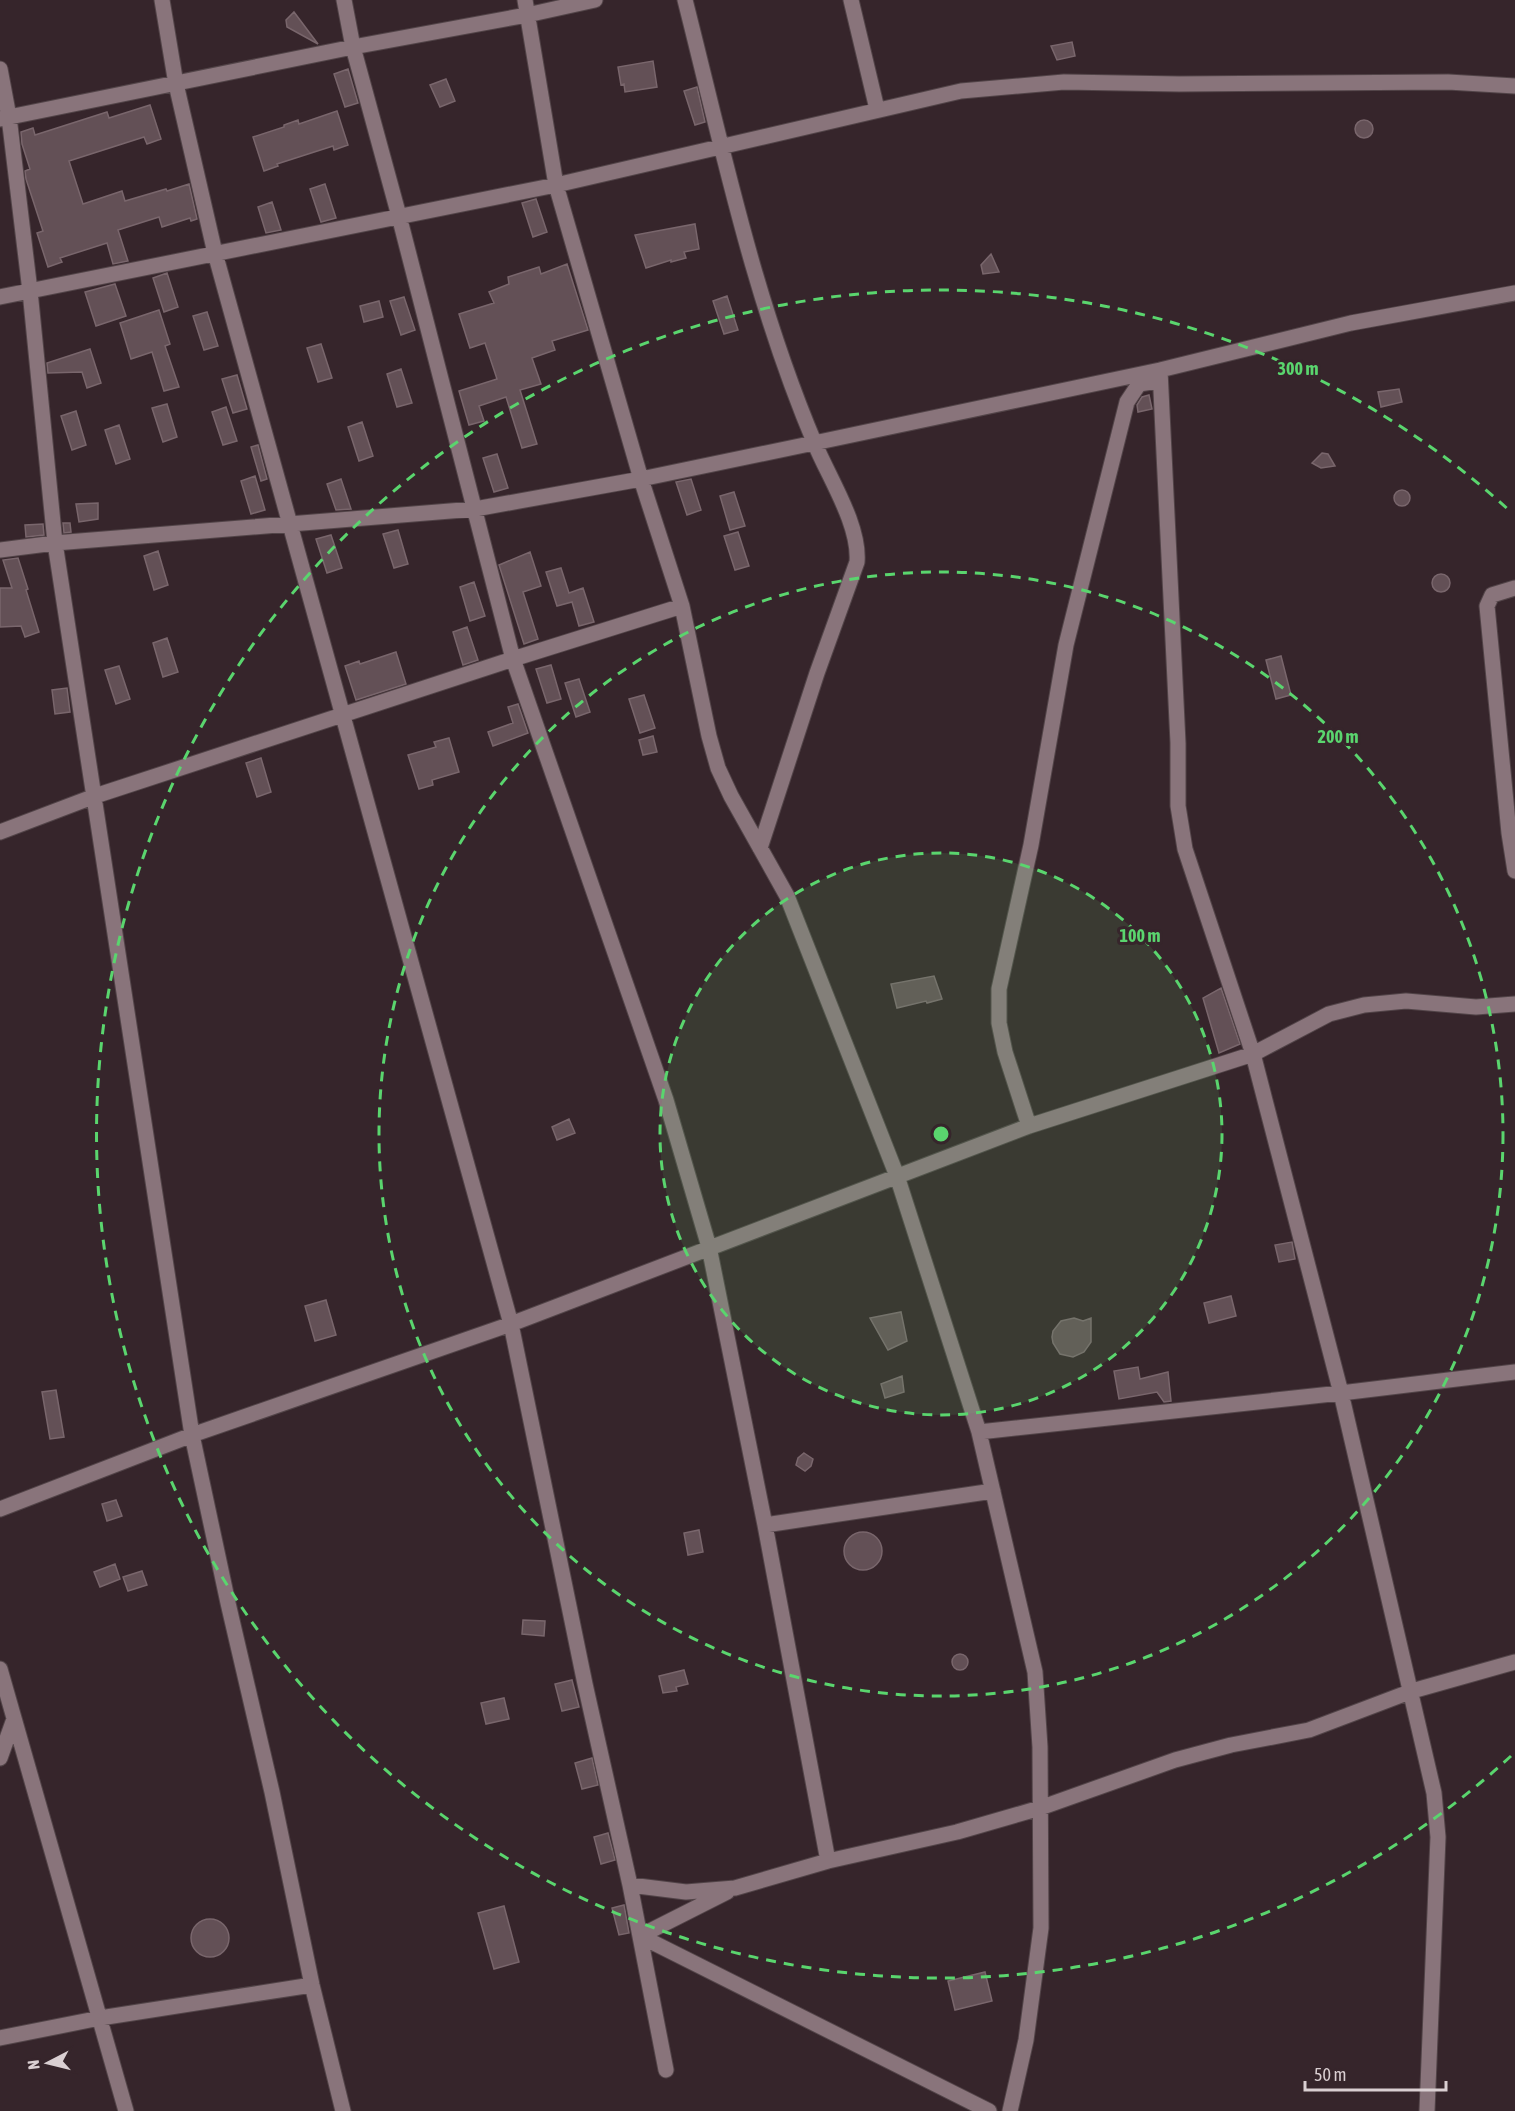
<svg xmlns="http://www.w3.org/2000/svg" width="1515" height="2111" font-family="'Asap Condensed',sans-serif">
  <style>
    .building { fill: #635056; stroke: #79666c; stroke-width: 1.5 }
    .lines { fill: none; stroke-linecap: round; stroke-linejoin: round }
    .minor-casing { stroke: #524448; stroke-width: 17 }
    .minor { stroke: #89747b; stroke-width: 15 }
    .ring { fill: none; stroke: #5ad56e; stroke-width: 3; stroke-dasharray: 10 8 }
    .centre { fill: #5ad56e; stroke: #36252b; stroke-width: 3 }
    .ring-label { font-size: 18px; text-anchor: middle; font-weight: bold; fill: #5ad56e; stroke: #36252b; stroke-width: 6; stroke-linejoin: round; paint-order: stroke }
  </style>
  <rect width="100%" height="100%" fill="#36252b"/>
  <!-- building -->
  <path class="building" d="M294,12L318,44L287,27L286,20Z
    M1072,42L1075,56L1057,60L1051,46Z
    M653,61L657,87L625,92L624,84L621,85L618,67Z
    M348,69L358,103L345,107L334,74Z
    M446,79L455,101L440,107L430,85Z
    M697,87L705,122L695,125L684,91Z
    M150,105L161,139L147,144L144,137L69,161L83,204L122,191L125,201L166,189L167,191L189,184L197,219L191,221L190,218L162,227L159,217L118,230L128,261L113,264L107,243L60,258L62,262L48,267L37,233L43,231L26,179L25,171L30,169L22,144L21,132L33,128L35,135L107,112L109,118Z
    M337,111L348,145L334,150L333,146L277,164L278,166L264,171L253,137L284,127V125L298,120L299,124Z
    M1355 129a9 9 0 1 1 18 0a9 9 0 1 1-18 0Z
    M325,184L336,218L321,222L310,189Z
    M536,199L547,232L533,237L522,203Z
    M272,202L281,230L266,233L258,207Z
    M695,224L699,249L684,252L686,258L671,262V260L646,268L635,235Z
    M991,254L999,272L983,274L981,265Z
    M567,264L588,330L552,341L555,350L532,358L541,384L520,390L537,444L522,448L506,397L479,406L484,421L469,425L459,391L497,379L485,343L470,348L459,314L494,303L489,292L509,284L508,277L539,267L541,274Z
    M167,273L178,307L164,312L153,278Z
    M115,284L126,316L96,326L85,292Z
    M727,296L738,330L724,334L713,301Z
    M404,297L415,330L401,335L390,301Z
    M379,301L383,317L364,322L360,306Z
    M159,310L170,344L165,346L179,387L164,391L152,352L131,359L120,323Z
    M207,312L218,346L204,350L193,316Z
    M321,344L332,378L318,382L307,348Z
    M90,349L101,383L87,388L82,372L48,373L47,363Z
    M401,369L412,403L397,407L387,374Z
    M237,375L247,409L233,413L222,379Z
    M1399,389L1402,402L1381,407L1378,392Z
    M1149,395L1152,409L1138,412L1137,405L1142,397Z
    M167,404L177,437L163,442L152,408Z
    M226,407L237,441L223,445L212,412Z
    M76,411L86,445L72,450L61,416Z
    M362,422L373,456L359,461L348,427Z
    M119,425L130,459L116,464L105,430Z
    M258,445L267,479L261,481L251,447Z
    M1322,453L1328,454L1335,466L1321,468L1312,463Z
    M497,454L508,488L494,492L483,458Z
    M255,476L265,510L251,514L241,481Z
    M341,479L351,509L336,510L327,484Z
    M691,479L701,510L687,515L676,482Z
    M1394 498a8 8 0 1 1 16 0a8 8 0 1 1-16 0Z
    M734,492L745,526L730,530L720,496Z
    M98,503V519L79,522L76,504Z
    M63,523H70L71,532L64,533Z
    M43,524L44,535L26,537L25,525Z
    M398,530L408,564L394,568L383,534Z
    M738,532L749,566L735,570L724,536Z
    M331,535L342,568L327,573L316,539Z
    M158,551L168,585L154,590L144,556Z
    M530,552L541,586L523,592L538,639L524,644L499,565Z
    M18,558L28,589L26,590L39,632L25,637L21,626L0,627V588H12L3,560Z
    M561,568L569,593L583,588L594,622L579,626L572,602L557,606L546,572Z
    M1432 583a9 9 0 1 1 18 0a9 9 0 1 1-18 0Z
    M474,582L485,616L470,621L460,587Z
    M467,627L478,660L463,665L453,632Z
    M167,638L178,672L163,677L153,643Z
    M396,652L406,684L356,700L345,666L359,661L360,664Z
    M1281,656L1291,695L1276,699L1266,660Z
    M551,665L561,699L547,703L536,669Z
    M119,666L130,699L116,704L105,670Z
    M579,679L590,712L576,717L565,683Z
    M67,688L70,712L55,714L52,690Z
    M644,695L655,728L640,733L629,699Z
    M518,704L528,733L493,746L488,732L513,723L508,707Z
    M653,736L657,752L643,755L639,740Z
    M449,738L459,772L432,780L433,785L419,789L408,755L436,747L434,742Z
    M261,758L271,792L257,797L246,763Z
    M934,976L942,999L927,1003L926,1001L897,1008L891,984Z
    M1221,988L1240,1044L1219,1053L1203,998Z
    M569,1119L575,1133L557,1140L552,1127Z
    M1292,1242L1295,1259L1279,1262L1275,1245Z
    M1231,1296L1236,1316L1209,1323L1204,1303Z
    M326,1300L336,1335L315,1341L305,1306Z
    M901,1312L907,1341L888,1350L870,1318Z
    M1074,1318L1083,1321L1091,1318V1342L1084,1352L1073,1357L1060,1354L1053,1343L1052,1337L1053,1331L1061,1321Z
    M1138,1367L1140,1379L1168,1372L1171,1401L1164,1402L1157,1392L1119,1399L1114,1371Z
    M902,1376L904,1392L885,1398L881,1384Z
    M56,1390L64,1437L50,1439L42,1392Z
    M804,1453L813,1459L811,1466L805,1471L796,1465L798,1458Z
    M116,1500L122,1516L107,1521L102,1504Z
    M699,1530L703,1552L688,1555L684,1533Z
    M844 1551a19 19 0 1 1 38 0a19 19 0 1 1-38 0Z
    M115,1564L120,1579L100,1587L94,1572Z
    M142,1571L147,1585L128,1591L123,1577Z
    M523,1620L545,1621L544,1636L522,1634Z
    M952 1662a8 8 0 1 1 16 0a8 8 0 1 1-16 0Z
    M684,1670L688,1684L676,1687L677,1691L663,1693L659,1676Z
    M572,1680L579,1707L562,1711L555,1684Z
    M504,1698L509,1719L486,1724L481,1703Z
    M592,1758L598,1785L582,1789L575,1763Z
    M608,1833L615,1860L601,1864L594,1837Z
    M624,1905L629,1933L619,1935L612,1908Z
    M504,1906L519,1962L494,1969L478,1913Z
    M191 1938a19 19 0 1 1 38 0a19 19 0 1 1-38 0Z
    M985,1972L992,2001L955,2010L948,1981Z"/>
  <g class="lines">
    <defs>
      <path id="minor" d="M162,0L176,84L215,253L511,1324L585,1684L630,1885L666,2070
        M344,0L353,47L399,216L513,659L666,1100L709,1247L765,1525L828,1861
        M685,0C723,150 754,300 815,444C829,478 860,525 857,562L817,673L760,848
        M851,0L877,109
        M0,69L9,117L30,291L55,543L192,1435L228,1603L272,1792L312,1985L343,2111
        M0,119L353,47L527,15L595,0
        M0,297L556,185L961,91L1064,82L1179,84L1448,82L1515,86
        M0,550L55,543L475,509L641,479L814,443L1160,370L1351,323L1515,293
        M1515,588L1492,595L1487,606L1509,833L1515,871
        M682,606L709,736L718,768L731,796L787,896L897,1176L979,1432L1035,1672L1040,1747L1041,1928L1026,2040L1010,2111
        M0,832L95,796L513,659L682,606L641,479L556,185L525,0
        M1029,1126L1005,1052L999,1023V989L1031,845L1066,645L1127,402L1139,384L1158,381
        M979,1432L1341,1393L1253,1054L1185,849L1178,806V743L1160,370
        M0,1509L192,1435L511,1324L1029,1126L1253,1054L1329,1014L1364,1005L1406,1001L1476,1007L1515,1004
        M765,1525L993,1491
        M0,1669L126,2111
        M0,1758L14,1719
        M630,1885L686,1892L735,1888L828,1861L957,1832L1040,1808L1175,1760L1231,1745L1309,1730L1412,1691L1515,1662
        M640,1936L989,2111
        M640,1936L727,1892
        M0,2038L100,2018L312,1985
        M1427,2111L1438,1837L1434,1793L1341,1393L1515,1372"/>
    </defs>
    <!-- minor casing -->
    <use href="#minor" class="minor-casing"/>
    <!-- minor -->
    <use href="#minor" class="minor"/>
  </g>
  <!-- distance rings -->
  <circle cx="941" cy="1134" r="281" fill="#5ad56e" fill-opacity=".12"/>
  <g class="ring">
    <circle cx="941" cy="1134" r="281"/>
    <circle cx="941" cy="1134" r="562"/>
    <path d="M1511 1756A844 844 0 1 1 1511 512"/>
  </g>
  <circle cx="941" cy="1134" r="9" class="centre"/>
  <g class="ring-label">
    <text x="1298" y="375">300 m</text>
    <text x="1338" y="743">200 m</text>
    <text x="1140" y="942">100 m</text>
  </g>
  <!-- north arrow -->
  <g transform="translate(48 2063) rotate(263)" stroke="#36252b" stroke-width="4.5" paint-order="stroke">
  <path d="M0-4.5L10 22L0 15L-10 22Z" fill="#dacfd2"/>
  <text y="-9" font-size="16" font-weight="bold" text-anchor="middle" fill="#dacfd2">N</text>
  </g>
  <!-- scale -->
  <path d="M1305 2081v9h141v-9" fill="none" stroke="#dacfd2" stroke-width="3"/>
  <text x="1314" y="2081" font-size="18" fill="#dacfd2" stroke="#36252b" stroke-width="4.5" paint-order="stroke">50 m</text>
</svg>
